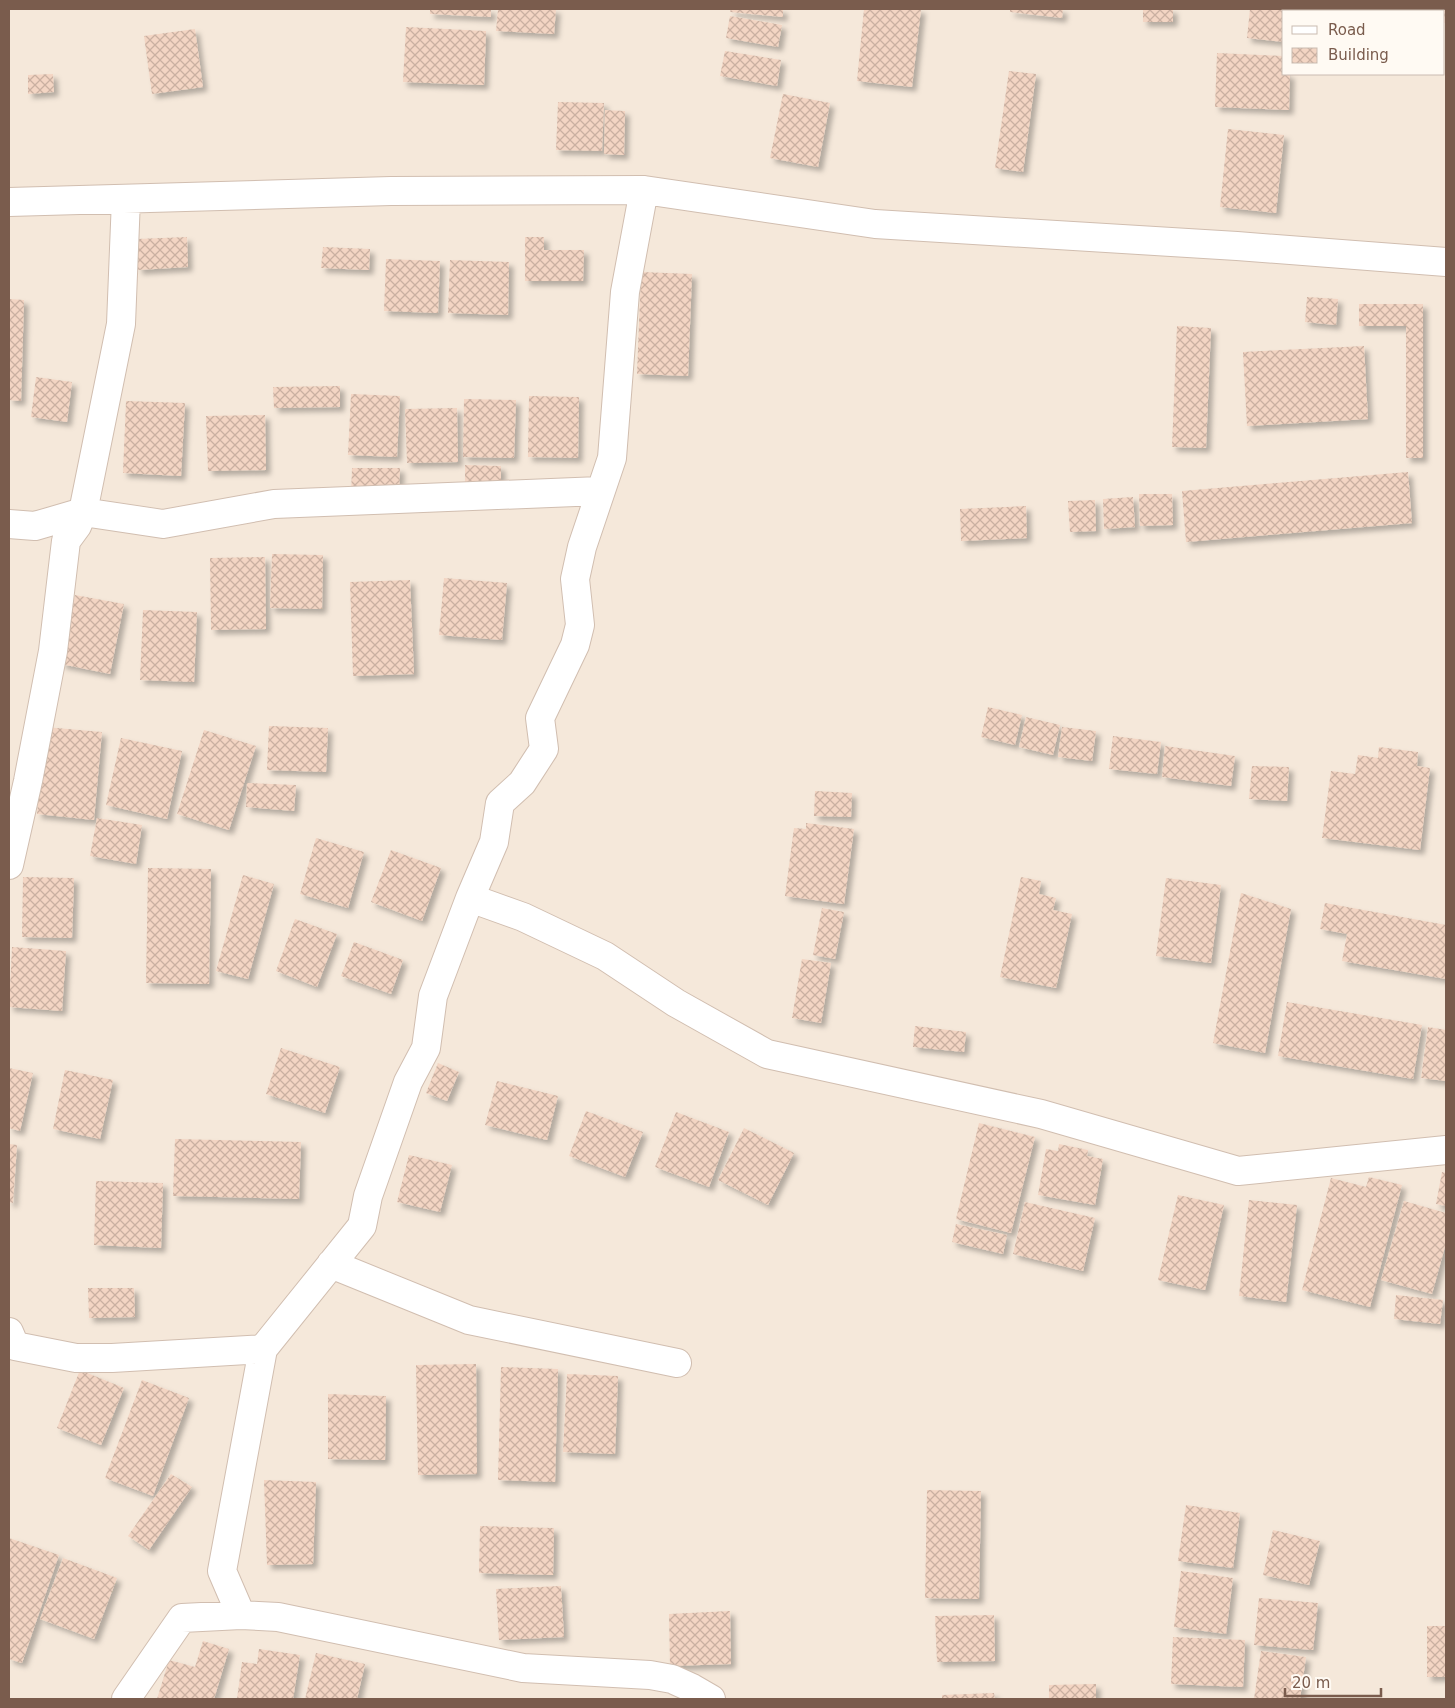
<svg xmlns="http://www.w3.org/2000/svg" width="1455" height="1708" font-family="'DejaVu Sans',sans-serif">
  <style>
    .residential { fill: #f5e8da; fill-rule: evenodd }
    .building { fill: url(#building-cross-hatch); filter: url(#shadow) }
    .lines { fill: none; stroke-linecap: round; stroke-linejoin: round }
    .minor-casing { stroke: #d1beb0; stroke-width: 30 }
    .minor { stroke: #fff; stroke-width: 28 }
  </style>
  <defs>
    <pattern id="building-cross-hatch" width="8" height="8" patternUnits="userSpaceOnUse" patternTransform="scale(1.25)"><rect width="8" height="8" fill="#f3d5c3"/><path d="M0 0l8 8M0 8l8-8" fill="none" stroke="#cab0a1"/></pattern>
    <filter id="shadow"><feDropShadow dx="4.5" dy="4.5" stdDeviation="2.5" flood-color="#0004"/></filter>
  </defs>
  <rect width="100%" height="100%" fill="#fdf6ec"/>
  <!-- residential -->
  <path class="residential" d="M9,9H1446V1699H9ZM1284,11H1444V74H1284Z"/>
  <!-- building -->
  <path class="building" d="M430,9H491V17L430,14Z
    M498,9H556L554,34L496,31Z
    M731,9H783V17L730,12Z
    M864,9H921L912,87L857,81Z
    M1010,9H1063L1062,18L1010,12Z
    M1143,9H1173V22H1143Z
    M1250,9H1294V11H1284V42L1247,38Z
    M1389,9H1446V23H1444V11H1389Z
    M730,16L782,25L778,47L726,38Z
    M406,27L486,31L484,85L403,82Z
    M195,29L203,87L152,94L144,36Z
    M725,51L781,60L777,86L720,76Z
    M1217,53L1284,56V74H1290L1289,110L1215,107Z
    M1009,71L1036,74L1023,172L995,168Z
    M53,74L54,92L28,94V75Z
    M783,94L830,103L818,167L770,158Z
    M558,102L604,103L602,151L556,150Z
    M605,110L625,111L624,155L604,154Z
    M1228,129L1284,135L1276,213L1220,207Z
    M187,237L188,267L138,270L137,239Z
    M525,237H544V250H584L583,281H525Z
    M323,247L370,249L369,270L321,268Z
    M386,259L440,261L438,313L384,311Z
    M450,260L509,262L508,315L448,313Z
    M641,272L692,274L688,376L637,374Z
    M1307,297L1338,299L1336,325L1305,322Z
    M9,299L24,300L21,401L9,400Z
    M1359,304H1423V458H1406V326H1359Z
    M1177,326L1211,328L1206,448L1172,447Z
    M1364,346L1368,419L1247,426L1243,352Z
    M36,377L72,382L67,422L31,417Z
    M340,386V407L274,408L273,387Z
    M351,394L400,396L397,457L348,455Z
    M529,396L579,397L578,458L528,457Z
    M464,399L516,400L514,458L463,457Z
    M126,401L185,403L181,476L123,473Z
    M457,408L458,462L407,463L405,409Z
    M265,415L266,470L208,471L206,416Z
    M465,465L501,466V485H465Z
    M352,468H400L399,495L351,494Z
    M1408,472L1412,523L1186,542L1182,491Z
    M1139,494H1172L1173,525L1140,526Z
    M1133,497L1135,527L1104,529L1103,499Z
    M1095,500L1096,531L1070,532L1068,501Z
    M1026,506L1027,538L961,541L960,509Z
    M272,554L323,555L322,609L270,608Z
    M265,557L266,629L211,630L210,558Z
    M444,578L507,583L502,640L439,635Z
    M410,580L414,674L353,676L350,582Z
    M75,595L124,604L110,674L61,664Z
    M143,610L197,612L194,682L140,680Z
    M988,707L1022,715L1015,745L981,737Z
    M1026,717L1060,725L1053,755L1019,747Z
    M269,726L328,728L326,772L267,770Z
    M45,727L102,732L94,820L37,814Z
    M1062,727L1096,731L1092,761L1058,757Z
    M204,730L256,746L229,830L177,814Z
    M1113,736L1161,742L1157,774L1109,769Z
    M121,738L182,751L167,819L106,805Z
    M1165,746L1235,756L1231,786L1162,777Z
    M1379,747L1418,752L1417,766L1430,768L1420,850L1322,838L1331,771L1355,774L1358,755L1378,758Z
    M1252,766L1289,767L1287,801L1249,799Z
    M247,783L296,785L294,811L246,807Z
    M815,791L852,793L851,817L814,816Z
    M97,818L142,825L136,864L90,856Z
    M806,823L854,829L844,904L785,896L794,828L806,829Z
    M316,838L364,852L348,908L300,894Z
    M391,850L441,868L422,921L371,902Z
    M148,868L211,869L209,984L146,983Z
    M243,875L274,884L248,979L216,971Z
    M23,877L74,878L72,938L22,937Z
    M1021,877L1041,881L1039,894L1056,898L1053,910L1072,914L1056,988L1000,977Z
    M1166,878L1221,885L1211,963L1156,956Z
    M1241,893L1291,909L1265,1053L1213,1043Z
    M1325,903L1446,925V979L1342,961L1347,934L1320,929Z
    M822,908L844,912L835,959L813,955Z
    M295,919L337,934L317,987L276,971Z
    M354,942L403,960L391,994L341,976Z
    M12,947L66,951L62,1011L9,1007Z
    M802,959L831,963L821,1023L792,1018Z
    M1287,1002L1422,1025L1413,1079L1278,1056Z
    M915,1026L966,1032L964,1052L913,1047Z
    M1428,1027L1446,1030V1081L1421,1078Z
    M281,1048L340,1067L325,1113L266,1094Z
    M438,1063L459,1072L447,1101L426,1093Z
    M9,1068L33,1073L20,1131L9,1128Z
    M65,1070L113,1080L100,1139L53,1129Z
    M497,1081L558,1096L547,1140L485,1125Z
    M586,1111L643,1132L625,1177L569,1156Z
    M676,1112L729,1132L709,1187L655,1167Z
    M979,1123L1035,1137L1011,1233L956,1219Z
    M744,1128L794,1153L768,1205L718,1180Z
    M175,1139L301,1142L299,1199L173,1196Z
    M9,1144L17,1145L13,1203L9,1202Z
    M1059,1144L1088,1150L1087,1156L1103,1159L1095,1205L1038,1195L1046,1149L1058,1151Z
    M409,1155L452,1165L440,1212L397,1202Z
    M1442,1172L1446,1173V1206L1436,1204Z
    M1369,1177L1402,1185L1370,1307L1302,1290L1331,1178L1366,1187Z
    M96,1181L163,1183L161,1248L94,1245Z
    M1178,1195L1224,1205L1205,1290L1158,1280Z
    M1249,1200L1297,1205L1286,1302L1239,1296Z
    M1404,1201L1446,1213V1243L1432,1294L1381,1280Z
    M1025,1202L1095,1218L1083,1271L1013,1254Z
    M956,1224L1007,1235L1003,1254L952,1242Z
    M88,1288H134L135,1317L89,1318Z
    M1396,1295L1443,1300L1440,1324L1394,1319Z
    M476,1364L477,1474L418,1475L416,1365Z
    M501,1367L558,1369L555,1482L498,1480Z
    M80,1370L124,1388L101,1445L57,1428Z
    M567,1374L618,1376L615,1454L563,1452Z
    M142,1380L189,1398L153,1496L105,1478Z
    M328,1394L386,1396L385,1460L328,1459Z
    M171,1474L192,1487L149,1550L128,1536Z
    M264,1480L316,1482L313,1564L267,1565Z
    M927,1490L981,1491L979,1599L925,1598Z
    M1186,1505L1240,1513L1233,1568L1178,1561Z
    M480,1526L554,1528L553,1575L479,1573Z
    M1273,1530L1320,1541L1309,1585L1263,1575Z
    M9,1538L59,1555L22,1663L9,1659Z
    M63,1558L117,1578L94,1639L40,1619Z
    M1181,1571L1233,1578L1226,1634L1174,1627Z
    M561,1586L564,1637L499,1640L496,1589Z
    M1259,1598L1318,1603L1313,1650L1254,1645Z
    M730,1611L731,1664L670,1666L669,1614Z
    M994,1615L995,1661L937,1662L935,1616Z
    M1427,1626H1446V1677H1427Z
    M1173,1637L1245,1640L1243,1687L1171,1684Z
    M203,1641L229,1649L214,1699H157L169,1660L195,1667Z
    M259,1649L300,1655L293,1699H237L242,1662L257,1664Z
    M1261,1651L1306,1657L1300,1699H1254Z
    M316,1653L365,1664L357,1699H305Z
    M1096,1684V1699H1049V1685Z
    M994,1693L995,1699H942V1695Z"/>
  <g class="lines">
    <defs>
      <path id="minor" d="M644,190L625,292L612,458L582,547L575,579L580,625L575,645L540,718L544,749L522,783L500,803L494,842L470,898L433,996L426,1048L408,1082L368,1196L362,1226L263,1349L222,1571L241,1615L278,1617L523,1668L650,1675L672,1679L692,1688L711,1699
        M9,202L391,191L644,190L875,224L1237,246L1446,262
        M9,524L35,526L83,512L163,524L274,504L600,491
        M9,865L28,781L53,651L66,541L77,526L83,512L121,324L126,199
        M470,898L523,917L605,956L676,1003L767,1054L1041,1114L1238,1171L1446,1150
        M331,1264L469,1320L677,1363
        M9,1332L15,1346L76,1358H112L263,1349
        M126,1699L182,1618L241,1615"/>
    </defs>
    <!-- minor casing -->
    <use href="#minor" class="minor-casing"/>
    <!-- minor -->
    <use href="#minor" class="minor"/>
  </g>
  <!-- border -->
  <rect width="1455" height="1708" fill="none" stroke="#7a5c4d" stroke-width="20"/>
  <!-- legend -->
  <rect x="1282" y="10" width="162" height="65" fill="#fffaf3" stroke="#cabbb1"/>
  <rect x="1292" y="26" width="25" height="8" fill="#ffffff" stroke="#cabbb1"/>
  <text x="1328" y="35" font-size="15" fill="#7a5c4d">Road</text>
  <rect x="1292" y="48" width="25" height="15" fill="url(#building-cross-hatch)" stroke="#cabbb1"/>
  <text x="1328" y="60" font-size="15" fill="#7a5c4d">Building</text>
  <!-- scale -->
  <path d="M1285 1688v8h96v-8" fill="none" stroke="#7a5c4d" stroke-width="2.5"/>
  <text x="1292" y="1688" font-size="15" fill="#7a5c4d" stroke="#fffaf3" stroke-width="4" paint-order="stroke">20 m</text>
</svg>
